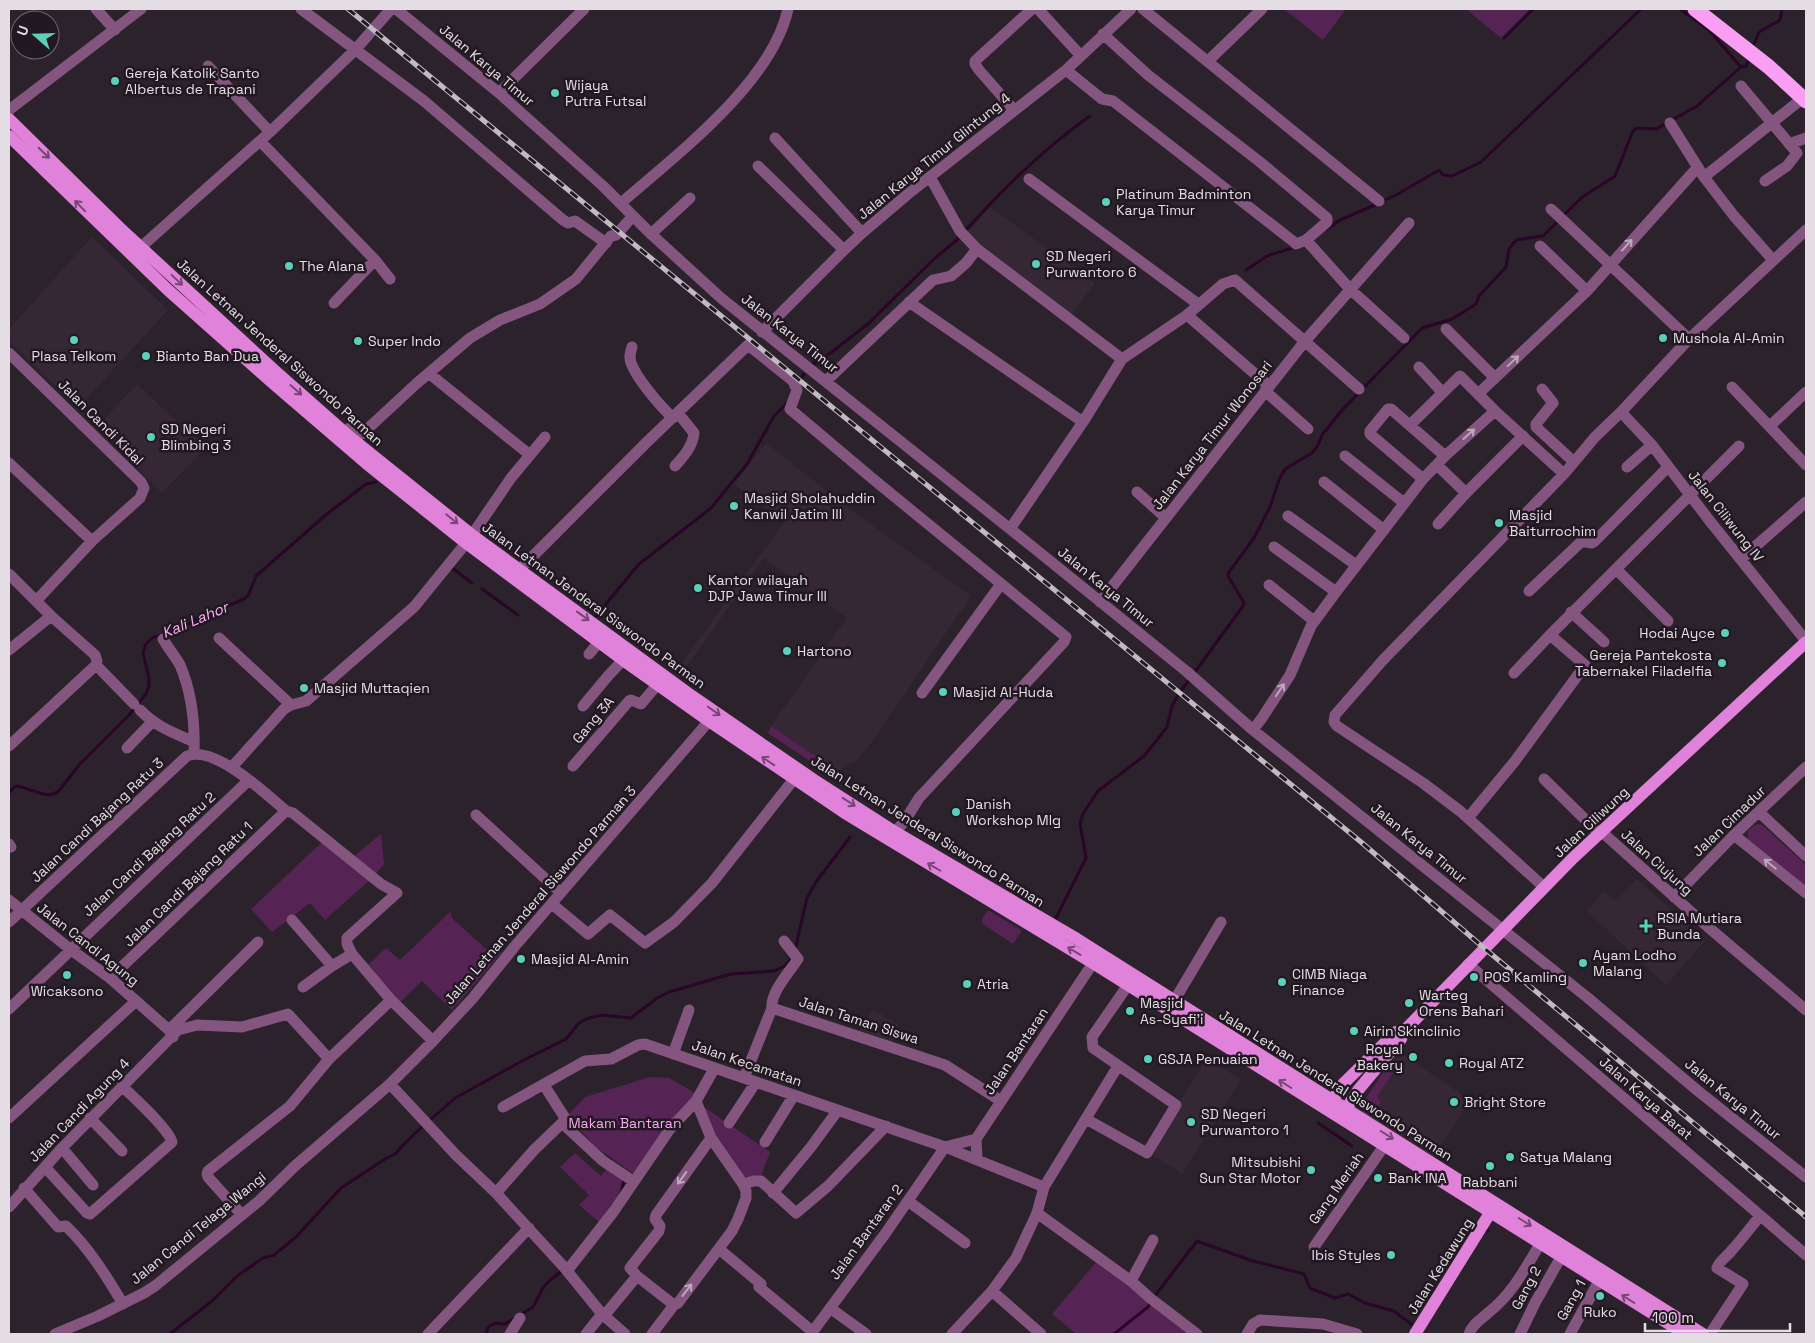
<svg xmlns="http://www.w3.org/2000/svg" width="1815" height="1343" font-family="'Space Grotesk',sans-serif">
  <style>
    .built { fill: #362735 }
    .green { fill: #562454 }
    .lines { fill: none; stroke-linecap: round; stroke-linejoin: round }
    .stream { stroke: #290528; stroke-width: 3 }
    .minor { stroke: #83557f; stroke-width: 11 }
    .major { stroke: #e081da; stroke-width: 12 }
    .highway { stroke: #fa9ef3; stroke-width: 15 }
    .rail-casing { stroke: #c1bac0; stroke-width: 5 }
    .rail { stroke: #221821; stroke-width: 3; stroke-dasharray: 9; stroke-linecap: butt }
    .oneway { stroke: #774774 }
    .oneway2 { stroke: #bda7bb }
    .poi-dot { fill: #5dceb9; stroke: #221821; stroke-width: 2 }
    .labels { text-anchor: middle; stroke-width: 5; stroke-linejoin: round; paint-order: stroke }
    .street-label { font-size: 14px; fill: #e4dde3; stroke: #221821 }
    .poi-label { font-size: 14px; fill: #e4dde3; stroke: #221821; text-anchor: start }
    .park-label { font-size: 14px; fill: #f5a8ef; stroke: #221821 }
    .water-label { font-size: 15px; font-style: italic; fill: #feb0f7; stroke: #221821 }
  </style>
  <rect width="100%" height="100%" fill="#2c222b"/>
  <!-- built -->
  <path class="built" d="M990,207L1095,283L1071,315L966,234Z
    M92,237L168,310L78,408L9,341V329Z
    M137,384L205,448L162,493L97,427Z
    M766,443L859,516L971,596L874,739L856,762L846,765L839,772L771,726L847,618L764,558L684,670L679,667L784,522L734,484Z
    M1637,879L1705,941L1666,985L1587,911L1604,891L1615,901Z
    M873,1009L899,1025L891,1042L859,1030Z
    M1398,1051L1470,1100L1434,1157L1366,1116L1361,1108L1362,1104Z
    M1207,1058L1241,1080L1182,1174L1148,1152Z"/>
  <!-- green -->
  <path class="green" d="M1284,9H1346L1323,40Z
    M1466,9H1530L1501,38Z
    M771,726L827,764L822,769L768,733Z
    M1758,824L1762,825L1806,865V888L1748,839V831L1753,826Z
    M381,834L384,864L372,878L325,920L310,903L272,932L251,909L324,840L348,861Z
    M987,911H990L1021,930V932L1013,944L983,924L982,919Z
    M450,912L453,919L486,949L502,952L452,1010L422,981L399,1003L366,967L386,948L400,960Z
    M1390,1062L1395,1070L1377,1096L1381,1102L1373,1114L1366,1116L1363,1113L1362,1104Z
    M650,1077L669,1078L697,1094L634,1174L596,1147L567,1116L585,1097Z
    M701,1105L770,1152L760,1179C756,1178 751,1179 748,1178C729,1171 709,1122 701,1105Z
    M575,1153L601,1176L608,1167L623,1179L618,1196L599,1222L579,1205L589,1195L560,1167Z
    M1098,1260L1191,1334H1076L1052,1314Z"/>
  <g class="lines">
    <!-- stream -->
    <path class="stream" d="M1680,9L1709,30L1741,67
      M1504,38L1533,9
      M1752,49L1759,32L1780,20L1782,9
      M1383,201L1396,195L1439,170L1443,175L1452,176L1481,162L1641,9
      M1327,229L1340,220L1377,204
      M966,230C1003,189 1044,148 1090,116
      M1246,270L1267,256L1295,247
      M813,364L832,352L869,323L935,258L958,239
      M802,377L804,374
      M452,568L472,583
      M482,589L518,615
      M596,616L639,564L711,508L747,464L774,416L789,401
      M9,793L14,787L18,786L43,794L50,795L58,792L79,765L129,715L146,694L149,686V678L143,653L146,644L152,638L172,632L197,619L244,599L248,596L256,576L327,514L366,484L376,482
      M1056,918L1086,858L1080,824L1083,814L1098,791L1144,756L1153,745L1167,727L1172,706L1178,695L1243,606L1244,603L1228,576L1229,572L1254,538L1270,507L1279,480L1285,469L1312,453L1318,445L1322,435L1343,409L1422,328L1452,319L1476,304L1479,296L1506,267L1509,249L1516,240L1543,236L1581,198L1615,176L1633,131L1637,128L1656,129L1697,106L1741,67L1746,66L1750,57
      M795,950L807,898L816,882L850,837
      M429,1121L455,1098L522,1061L566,1039L579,1023L586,1019L601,1015L631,1018L657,998L669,992L731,974L774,971L785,966L792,958
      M1318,1123L1352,1146
      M622,1191L624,1178
      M1487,1230L1488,1231
      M1154,1297L1197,1241L1250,1260L1304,1274L1310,1288L1335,1298L1348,1294L1365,1303L1394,1311L1415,1327
      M520,1315L533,1307L543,1288L549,1281L563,1270
      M170,1334L212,1301L237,1276L263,1258L274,1255L296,1237L341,1188L385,1159L395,1154L406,1142L424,1125
      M486,1334L488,1327L495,1323L504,1324L515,1318
      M1114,1334L1148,1307L1151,1302"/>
    <!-- minor -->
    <path class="minor" d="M96,9L115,30
      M301,9L424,101L563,220L568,223L575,221L606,243
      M396,9L499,93L603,186L651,234L721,298L1034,548L1186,671L1253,730L1588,998L1698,1091L1806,1177
      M1038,9L1081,56
      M1143,9L1379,201
      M1103,34L1148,75L1260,162L1327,218V222L1306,240
      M1208,61L1262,9
      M208,66L270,132
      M1066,70L1102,99L1113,101L1294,242L1296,244L1306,240L1350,289L1404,338
      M1741,86L1797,153L1787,166L1765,181
      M499,93L584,9
      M9,110L141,9
      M1014,110L979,70L975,64V61L1032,9
      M1670,123L1704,177L1734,216L1773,260
      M775,138L862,233
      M260,141L375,260L390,279
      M1789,144L1806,138
      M758,166L844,250
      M1704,177L1803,98
      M1029,179L1198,304
      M621,203C676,155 772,83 788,9
      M1551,209L1689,339
      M651,234L690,198
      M1540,246L1587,291
      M141,247L270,132L355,50L391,9
      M909,302L1083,422L1122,359L977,249
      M334,303L375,260
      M1187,315L1269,386
      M1446,329L1495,378
      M762,332L844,250L862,233L908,194L1066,70L1131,9
      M632,347C630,353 629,357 631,363C637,379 660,406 673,418
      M9,353L141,482L144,488L140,498L92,541L36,601
      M1122,359L1187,315L1223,284L1235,280L1359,389
      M1419,367L1443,393
      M431,375L530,455
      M826,381L933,280L951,276L966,263L977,249L960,231L930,177
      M1732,387L1806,465
      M1542,389L1553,403L1536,424V427L1574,462
      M1265,391L1308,429
      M1478,394L1587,291L1697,168
      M1495,411L1564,474
      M1621,412L1652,445L1709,520L1806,641
      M1770,426L1806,392
      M345,432L353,425L362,434L416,384L470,338L500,320L540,304L576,279L611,236L616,235L633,216
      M1345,456L1404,503
      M9,463L92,541
      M1437,465L1466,493
      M675,466C683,457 693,446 694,433L678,413
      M1627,467L1652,445
      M1423,479L1370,434V431L1388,409H1391L1445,456
      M1324,482L1384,530
      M1137,492L1166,518
      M1288,516L1356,565
      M1438,524L1466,493L1523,436
      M1010,529L1083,422
      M472,535L511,478L545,437
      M1274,547L1336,592
      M1741,559L1806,502
      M1616,569L1668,621
      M519,570L647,442L748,345L793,381L797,390L790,409L873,479L1066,637L1064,642L919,798L904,822L895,832
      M9,574L51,616L95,655L97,661L96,665
      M1269,585L1314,621
      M1529,591L1582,541L1592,543L1595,541L1668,467
      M1100,602L1305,341L1409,223
      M1571,612L1604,642
      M219,638L291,705
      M163,639C168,648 175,656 180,665C192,693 195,724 194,753
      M9,650L51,616
      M589,654L599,642
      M96,665L134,704
      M1514,673L1550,635
      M922,693L1001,584
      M583,706L608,676L623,660
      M140,710C158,728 172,732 194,742
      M1253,730L1262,718L1290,675L1311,626L1336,592L1423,479L1445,456L1495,411L1460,376L1410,425
      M9,746L96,665
      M127,748L152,722
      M573,766L629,701L631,700L641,704L657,685
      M232,767L284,709L291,705L306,701L414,607L466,543
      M1544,779L1600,834
      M1759,812L1806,856
      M476,815L561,893
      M1468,818L1515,761L1583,668L1585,665L1550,635L1739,446
      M1602,832L1708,927L1806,1010
      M1734,835L1806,893
      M9,844L11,847
      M1544,887L1460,811L1423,783L1337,726L1334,722L1335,715L1383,660L1564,474L1595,437L1621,412L1689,339L1806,230
      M1674,897L1734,835L1806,767
      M9,900L70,949L110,978L169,1030L173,1037
      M552,904L588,934L610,915L645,943L674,922L712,883L794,779
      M292,920L332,966
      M9,922L187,756C215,745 265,793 286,811L293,813L381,884L397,893L347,938V944L352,954L391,1000L433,1041
      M1468,964L1806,1255
      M110,978L286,811
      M303,987L332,966L352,954
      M1174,1001L1221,922
      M772,1008C770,993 790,971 798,959L784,941
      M9,1009L249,780
      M169,1030L258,942
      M673,1054L689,1010
      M744,1078L772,1008L945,1065L1001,1101
      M390,1084L456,1155L496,1193L563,1266L602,1314L625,1334
      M544,1085L565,1118L562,1123L603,1161L633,1181
      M503,1107L585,1061L611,1059L638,1045L645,1044L945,1147L1044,1187
      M9,1118L136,1001
      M90,1118L122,1151
      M1086,1119L1147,1153L1176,1105L1093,1048L1092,1037L1128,985
      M729,1123L756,1082
      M711,1138L656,1215L655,1219L660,1226L659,1231L630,1268L637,1276L674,1305L678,1303L732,1231L738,1219L746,1198V1191L743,1184L711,1138L696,1101L714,1069
      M765,1142L794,1095
      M945,1147L976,1139
      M62,1148L93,1185
      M977,1159L976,1139L1093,963
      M45,1167L87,1213L90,1214L172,1142C168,1128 134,1098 122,1086
      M743,1184L754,1181H761L796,1213L828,1186L886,1126
      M24,1188L58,1227L66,1226C89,1248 107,1277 123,1304
      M496,1193L534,1150L562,1123
      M773,1193L811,1147L838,1110
      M908,1201L965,1243
      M9,1207L62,1148L178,1030L197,1025L242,1027L288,1014L329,1059
      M1037,1213L1131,1281L1150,1298L1197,1334
      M242,1215L208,1177L207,1174L208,1171L290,1106L329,1059L391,1000
      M1314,1247L1384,1146
      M719,1249L761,1284L759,1287L813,1332
      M567,1271L614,1211L670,1129L696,1101
      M1131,1281L1153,1240
      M992,1291L1041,1334
      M830,1308L866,1334
      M604,1316L637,1276
      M55,1334L98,1316L144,1293L155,1286L259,1201L295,1166L390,1084L433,1041L473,998L515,946L709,721
      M428,1334L529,1228
      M510,1334L520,1318
      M586,1334L602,1314
      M652,1334L674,1305
      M811,1334L885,1234L945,1147
      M952,1334L992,1291L1016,1258L1037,1213L1044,1187L1118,1066
      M1247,1334L1253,1324L1260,1320L1323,1324L1357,1334
      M1469,1334C1472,1324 1482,1319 1489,1312C1512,1294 1525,1269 1540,1244
      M1520,1334L1535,1303L1561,1257
      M1570,1334L1599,1281
      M1710,1334L1743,1284L1717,1268C1720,1260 1727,1257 1732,1250C1742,1239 1751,1227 1760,1216"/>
    <!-- major -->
    <path class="major" d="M9,119L123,231L275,371L351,438L472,535L692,696L814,780L895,832L1077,939L1703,1334
      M9,136L168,290L275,385L367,464L466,543L623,660L709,721L845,813L1093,963L1685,1334
      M1329,1105L1343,1084L1396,1032L1404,1031
      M1342,1115L1359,1089L1401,1039L1404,1031L1573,858L1806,642
      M1415,1334L1490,1213"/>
    <!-- highway -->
    <path class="highway" d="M1695,9L1769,67L1806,101"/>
    <defs>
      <path id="rail" d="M348,9L1361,842L1484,948L1806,1217"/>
    </defs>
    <!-- rail casing -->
    <use href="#rail" class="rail-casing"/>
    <!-- rail -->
    <use href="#rail" class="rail"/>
  </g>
  <!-- one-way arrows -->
  <defs><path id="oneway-shaft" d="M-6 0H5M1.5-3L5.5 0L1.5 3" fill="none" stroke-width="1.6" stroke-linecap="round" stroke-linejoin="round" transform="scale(1.25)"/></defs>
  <g class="oneway">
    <use href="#oneway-shaft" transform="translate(44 153) rotate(44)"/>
    <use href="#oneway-shaft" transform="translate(80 206) rotate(-134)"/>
    <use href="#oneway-shaft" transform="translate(177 280) rotate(43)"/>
    <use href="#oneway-shaft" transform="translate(296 390) rotate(41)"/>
    <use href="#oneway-shaft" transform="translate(452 519) rotate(39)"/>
    <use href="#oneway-shaft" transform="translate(583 616) rotate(36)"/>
    <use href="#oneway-shaft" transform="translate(714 711) rotate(35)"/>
    <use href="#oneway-shaft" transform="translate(768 761) rotate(-146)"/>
    <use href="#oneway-shaft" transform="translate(849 802) rotate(33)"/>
    <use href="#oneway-shaft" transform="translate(934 867) rotate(-150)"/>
    <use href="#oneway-shaft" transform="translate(1074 951) rotate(-149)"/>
    <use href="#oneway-shaft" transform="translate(1285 1084) rotate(-148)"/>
    <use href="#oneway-shaft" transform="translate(1387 1135) rotate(32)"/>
    <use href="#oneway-shaft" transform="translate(1525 1222) rotate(32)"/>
    <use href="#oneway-shaft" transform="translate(1628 1299) rotate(-148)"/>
  </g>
  <g class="oneway2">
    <use href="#oneway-shaft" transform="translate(1627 245) rotate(-48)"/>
    <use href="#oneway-shaft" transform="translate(1513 361) rotate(-43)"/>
    <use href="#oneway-shaft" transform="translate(1469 434) rotate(-42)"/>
    <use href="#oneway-shaft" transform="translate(1280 690) rotate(-56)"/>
    <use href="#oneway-shaft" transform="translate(1770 864) rotate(-141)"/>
    <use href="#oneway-shaft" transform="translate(682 1178) rotate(125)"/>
    <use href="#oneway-shaft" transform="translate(687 1290) rotate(-52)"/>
  </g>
  <!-- markers -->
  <g class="poi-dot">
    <circle cx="115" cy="81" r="5"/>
    <circle cx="555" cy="93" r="5"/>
    <circle cx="1106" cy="202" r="5"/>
    <circle cx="1036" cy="264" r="5"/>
    <circle cx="289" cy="266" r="5"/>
    <circle cx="1663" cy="338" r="5"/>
    <circle cx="74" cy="340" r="5"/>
    <circle cx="358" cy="341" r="5"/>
    <circle cx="146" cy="356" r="5"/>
    <circle cx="151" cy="437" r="5"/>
    <circle cx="734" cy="506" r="5"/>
    <circle cx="1499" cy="523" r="5"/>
    <circle cx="698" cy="588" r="5"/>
    <circle cx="1725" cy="633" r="5"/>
    <circle cx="787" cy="651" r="5"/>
    <circle cx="1722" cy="663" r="5"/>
    <circle cx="304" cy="688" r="5"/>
    <circle cx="943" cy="692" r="5"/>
    <circle cx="956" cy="812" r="5"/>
    <path d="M1643.5 918.5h5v5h5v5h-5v5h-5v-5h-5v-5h5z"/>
    <circle cx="521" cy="959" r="5"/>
    <circle cx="1583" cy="963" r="5"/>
    <circle cx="67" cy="975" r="5"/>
    <circle cx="1474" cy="977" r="5"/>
    <circle cx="1282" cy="982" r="5"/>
    <circle cx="967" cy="984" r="5"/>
    <circle cx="1409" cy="1003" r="5"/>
    <circle cx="1130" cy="1011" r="5"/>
    <circle cx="1354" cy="1031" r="5"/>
    <circle cx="1413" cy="1057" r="5"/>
    <circle cx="1148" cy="1059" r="5"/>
    <circle cx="1449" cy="1063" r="5"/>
    <circle cx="1454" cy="1102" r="5"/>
    <circle cx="1191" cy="1122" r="5"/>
    <circle cx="1510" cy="1157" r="5"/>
    <circle cx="1490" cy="1166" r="5"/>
    <circle cx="1311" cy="1170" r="5"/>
    <circle cx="1378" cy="1178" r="5"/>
    <circle cx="1391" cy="1255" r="5"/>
    <circle cx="1600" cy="1296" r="5"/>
  </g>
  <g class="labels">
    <!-- street labels -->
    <g class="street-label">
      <text transform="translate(487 65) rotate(40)" y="5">Jalan Karya Timur</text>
      <text transform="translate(934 156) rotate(-39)" y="5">Jalan Karya Timur Glintung 4</text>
      <text transform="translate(790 333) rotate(38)" y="5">Jalan Karya Timur</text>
      <text transform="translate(280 352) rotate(42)" y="5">Jalan Letnan Jenderal Siswondo Parman</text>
      <text transform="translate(101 422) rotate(45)" y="5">Jalan Candi Kidal</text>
      <text transform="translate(1212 435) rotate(-52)" y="5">Jalan Karya Timur Wonosari</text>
      <text transform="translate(1726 516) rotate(52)" y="5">Jalan Ciliwung IV</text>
      <text transform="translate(1106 587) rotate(39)" y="5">Jalan Karya Timur</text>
      <text transform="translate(594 605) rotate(36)" y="5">Jalan Letnan Jenderal Siswondo Parman</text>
      <text transform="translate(593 720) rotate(-50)" y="5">Gang 3A</text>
      <text transform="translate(97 820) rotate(-43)" y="5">Jalan Candi Bajang Ratu 3</text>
      <text transform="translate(1729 821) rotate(-44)" y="5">Jalan Cimadur</text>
      <text transform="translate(1591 822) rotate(-43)" y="5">Jalan Ciliwung</text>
      <text transform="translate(928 831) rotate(32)" y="5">Jalan Letnan Jenderal Siswondo Parman</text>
      <text transform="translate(1419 843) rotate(39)" y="5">Jalan Karya Timur</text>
      <text transform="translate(149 854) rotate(-43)" y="5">Jalan Candi Bajang Ratu 2</text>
      <text transform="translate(1657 862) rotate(42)" y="5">Jalan Ciujung</text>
      <text transform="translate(188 884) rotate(-44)" y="5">Jalan Candi Bajang Ratu 1</text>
      <text transform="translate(540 895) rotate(-49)" y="5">Jalan Letnan Jenderal Siswondo Parman 3</text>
      <text transform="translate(88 944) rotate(38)" y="5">Jalan Candi Agung</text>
      <text transform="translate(859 1020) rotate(18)" y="5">Jalan Taman Siswa</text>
      <text transform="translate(1016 1051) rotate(-56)" y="5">Jalan Bantaran</text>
      <text transform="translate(747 1063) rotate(19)" y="5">Jalan Kecamatan</text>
      <text transform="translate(1336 1085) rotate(32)" y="5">Jalan Letnan Jenderal Siswondo Parman</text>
      <text transform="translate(1646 1098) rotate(41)" y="5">Jalan Karya Barat</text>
      <text transform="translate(1733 1099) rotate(39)" y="5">Jalan Karya Timur</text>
      <text transform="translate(79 1110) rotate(-46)" y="5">Jalan Candi Agung 4</text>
      <text transform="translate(1336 1188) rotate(-55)" y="5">Gang Meriah</text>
      <text transform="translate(198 1228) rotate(-39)" y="5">Jalan Candi Telaga Wangi</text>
      <text transform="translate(866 1232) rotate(-54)" y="5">Jalan Bantaran 2</text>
      <text transform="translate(1440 1266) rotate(-58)" y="5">Jalan Kedawung</text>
      <text transform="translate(1526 1288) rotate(-62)" y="5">Gang 2</text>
      <text transform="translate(1571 1300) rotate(-61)" y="5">Gang 1</text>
    </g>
    <!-- poi labels -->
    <g class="poi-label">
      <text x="125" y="78">Gereja Katolik Santo<tspan x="125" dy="16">Albertus de Trapani</tspan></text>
      <text x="565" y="90">Wijaya<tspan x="565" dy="16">Putra Futsal</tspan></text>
      <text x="1116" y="199">Platinum Badminton<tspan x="1116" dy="16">Karya Timur</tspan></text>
      <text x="1046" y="261">SD Negeri<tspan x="1046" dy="16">Purwantoro 6</tspan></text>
      <text x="299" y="271">The Alana</text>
      <text x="1673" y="343">Mushola Al-Amin</text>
      <text x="368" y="346">Super Indo</text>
      <text x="74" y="361" text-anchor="middle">Plasa Telkom</text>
      <text x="156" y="361">Bianto Ban Dua</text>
      <text x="161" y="434">SD Negeri<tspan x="161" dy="16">Blimbing 3</tspan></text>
      <text x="744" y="503">Masjid Sholahuddin<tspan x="744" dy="16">Kanwil Jatim III</tspan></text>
      <text x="1509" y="520">Masjid<tspan x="1509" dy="16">Baiturrochim</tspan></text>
      <text x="708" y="585">Kantor wilayah<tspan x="708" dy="16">DJP Jawa Timur III</tspan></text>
      <text x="1715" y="638" text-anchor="end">Hodai Ayce</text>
      <text x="797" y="656">Hartono</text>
      <text x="1712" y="660" text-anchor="end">Gereja Pantekosta<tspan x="1712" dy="16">Tabernakel Filadelfia</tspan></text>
      <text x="314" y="693">Masjid Muttaqien</text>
      <text x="953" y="697">Masjid Al-Huda</text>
      <text x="966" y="809">Danish<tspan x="966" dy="16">Workshop Mlg</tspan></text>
      <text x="1657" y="923">RSIA Mutiara<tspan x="1657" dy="16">Bunda</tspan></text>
      <text x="1593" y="960">Ayam Lodho<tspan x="1593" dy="16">Malang</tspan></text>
      <text x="531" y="964">Masjid Al-Amin</text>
      <text x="1292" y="979">CIMB Niaga<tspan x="1292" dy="16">Finance</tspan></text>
      <text x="1484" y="982">POS Kamling</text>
      <text x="977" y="989">Atria</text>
      <text x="67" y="996" text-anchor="middle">Wicaksono</text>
      <text x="1419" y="1000">Warteg<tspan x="1419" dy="16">Orens Bahari</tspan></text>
      <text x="1140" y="1008">Masjid<tspan x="1140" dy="16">As-Syafi'i</tspan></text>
      <text x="1364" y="1036">Airin Skinclinic</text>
      <text x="1403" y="1054" text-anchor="end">Royal<tspan x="1403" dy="16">Bakery</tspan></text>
      <text x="1158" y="1064">GSJA Penuaian</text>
      <text x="1459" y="1068">Royal ATZ</text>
      <text x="1464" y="1107">Bright Store</text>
      <text x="1201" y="1119">SD Negeri<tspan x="1201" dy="16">Purwantoro 1</tspan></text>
      <text x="1520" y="1162">Satya Malang</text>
      <text x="1301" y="1167" text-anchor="end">Mitsubishi<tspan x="1301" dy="16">Sun Star Motor</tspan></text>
      <text x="1388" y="1183">Bank INA</text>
      <text x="1490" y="1187" text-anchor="middle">Rabbani</text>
      <text x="1381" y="1260" text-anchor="end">Ibis Styles</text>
      <text x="1600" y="1317" text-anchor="middle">Ruko</text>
    </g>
    <!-- park labels -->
    <g class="park-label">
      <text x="625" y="1128">Makam Bantaran</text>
    </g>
    <!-- water labels -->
    <g class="water-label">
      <text transform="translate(195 620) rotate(-23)" y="5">Kali Lahor</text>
    </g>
  </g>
  <!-- border -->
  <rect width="1815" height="1343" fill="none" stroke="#e4dde3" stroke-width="20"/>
  <!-- north arrow -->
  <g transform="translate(35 35) rotate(290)"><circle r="24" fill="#221821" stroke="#70676f"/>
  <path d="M0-4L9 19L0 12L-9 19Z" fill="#5dceb9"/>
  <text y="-8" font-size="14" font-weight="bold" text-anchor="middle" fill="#e4dde3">U</text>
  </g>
  <!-- scale -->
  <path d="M1645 1323v8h145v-8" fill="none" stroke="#e4dde3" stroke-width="2.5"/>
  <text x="1652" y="1323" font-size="15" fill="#e4dde3" stroke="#221821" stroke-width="4" paint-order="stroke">100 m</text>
</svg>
